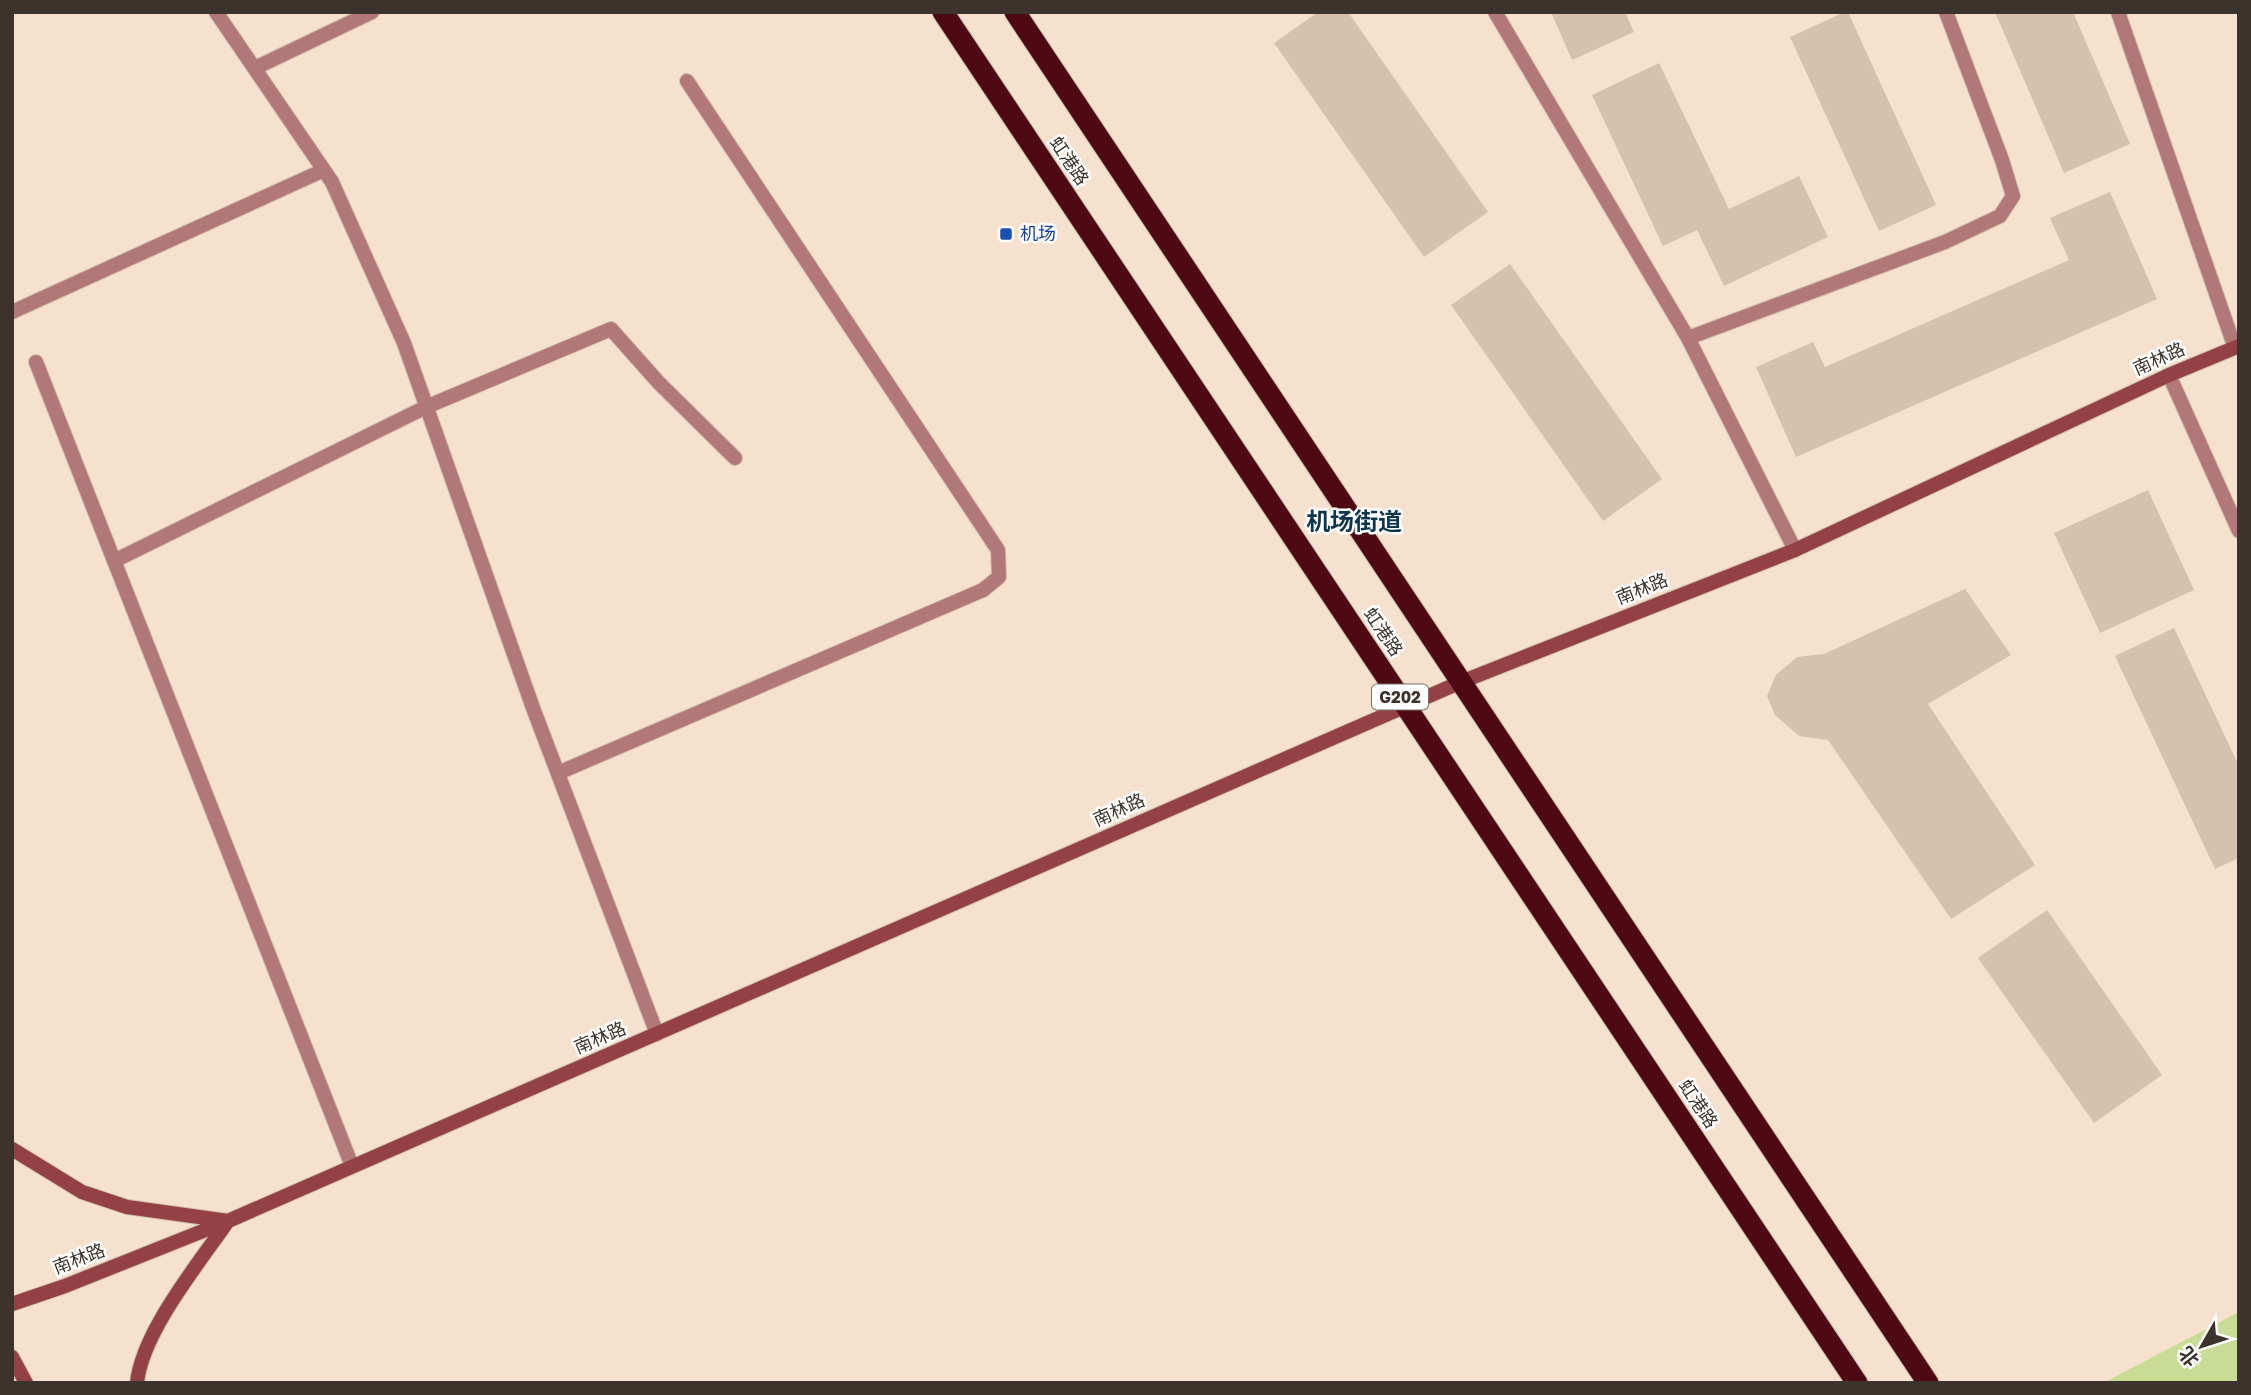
<svg xmlns="http://www.w3.org/2000/svg" width="2251" height="1395" font-family="'Golos Text','Noto Sans SC',sans-serif">
  <style>
    .green { fill: #c9dc95 }
    .building { fill: #d5c1ad }
    .lines { fill: none; stroke-linecap: round; stroke-linejoin: round }
    .street-casing { stroke: #d0bead; stroke-width: 16 }
    .secondary-casing { stroke: #d0bead; stroke-width: 16 }
    .highway-casing { stroke: #d0bead; stroke-width: 23 }
    .street { stroke: #b27877; stroke-width: 14 }
    .secondary { stroke: #934144; stroke-width: 14 }
    .highway { stroke: #4e0a13; stroke-width: 21 }
    .transit-dot { fill: #1a4fb4; stroke: #fff; stroke-width: 2.5 }
    .labels { text-anchor: middle; stroke-width: 5; stroke-linejoin: round; paint-order: stroke }
    .shield { fill: #fff; stroke: #76716b; stroke-width: 2 }
    .shield-label { font-size: 16px; font-weight: bold; fill: #3c342c }
    .street-label { font-size: 18px; fill: #3c342c; stroke: #fff }
    .transit-label { font-size: 18px; fill: #164399; stroke: #fff; text-anchor: start }
    .district-label { font-size: 24px; font-weight: bold; fill: #0d364d; stroke: #fff }
  </style>
  <rect width="100%" height="100%" fill="#f5e1cd"/>
  <!-- green -->
  <path class="green" d="M2239,1312V1383H2103Z"/>
  <!-- building -->
  <path class="building" d="M1318,12H1348L1488,212L1424,257L1274,43Z
    M1551,12H1625L1634,32L1572,60Z
    M1845,12H1848L1936,205L1879,231L1790,37Z
    M1995,12H2073L2130,144L2064,173Z
    M1659,63L1729,209L1799,176L1828,237L1724,286L1697,230L1663,246L1592,95Z
    M2110,192L2157,299L1796,457L1756,367L1813,342L1825,367L2069,260L2050,218Z
    M1510,264L1662,479L1603,521L1451,305Z
    M2148,490L2194,590L2100,633L2054,533Z
    M1965,589L2011,655L1928,704L2035,865L1951,919L1828,740L1799,736L1775,715L1767,696L1776,675L1797,657L1824,654Z
    M2174,628L2239,766V858L2215,869L2115,656Z
    M2047,910L2162,1075L2094,1123L1978,958Z"/>
  <g class="lines">
    <defs>
      <path id="street" d="M216,12L332,182L404,343L533,708L657,1034
        M1495,12L1688,338L1795,550
        M2118,12L2235,348
        M255,68L372,12
        M12,312L324,170
        M1688,338L1945,242L2000,216L2013,196L2002,160L1946,12
        M36,362L352,1166
        M2169,375L2239,531
        M114,561L426,407L611,329L659,383L735,458
        M558,773L983,590L999,577L998,550L687,81"/>
      <path id="secondary" d="M12,1149L82,1192L127,1207L228,1221C199,1263 142,1332 137,1383
        M12,1304L65,1286L228,1221L1461,682L1795,550L2169,375L2239,346
        M12,1357L26,1383"/>
      <path id="highway" d="M943,12L1857,1383
        M1015,12L1928,1383"/>
    </defs>
    <!-- street casing -->
    <use href="#street" class="street-casing"/>
    <!-- secondary casing -->
    <use href="#secondary" class="secondary-casing"/>
    <!-- highway casing -->
    <use href="#highway" class="highway-casing"/>
    <!-- street -->
    <use href="#street" class="street"/>
    <!-- secondary -->
    <use href="#secondary" class="secondary"/>
    <!-- highway -->
    <use href="#highway" class="highway"/>
  </g>
  <!-- markers -->
  <rect class="transit-dot" x="999" y="227" width="14" height="14" rx="3.5"/>
  <g class="labels">
    <!-- shield labels -->
    <rect class="shield" x="1372" y="684.5" width="56" height="25" rx="5"/>
    <g class="shield-label">
      <text x="1400" y="703">G202</text>
    </g>
    <!-- street labels -->
    <g class="street-label">
      <text transform="translate(1069 161) rotate(56)" y="6">虹港路</text>
      <text transform="translate(2159 359) rotate(-24)" y="6">南林路</text>
      <text transform="translate(1642 589) rotate(-22)" y="6">南林路</text>
      <text transform="translate(1383 632) rotate(56)" y="6">虹港路</text>
      <text transform="translate(1119 810) rotate(-24)" y="6">南林路</text>
      <text transform="translate(600 1038) rotate(-23)" y="6">南林路</text>
      <text transform="translate(1698 1104) rotate(56)" y="6">虹港路</text>
      <text transform="translate(79 1259) rotate(-21)" y="6">南林路</text>
    </g>
    <!-- transit labels -->
    <g class="transit-label">
      <text x="1020" y="240">机场</text>
    </g>
    <!-- district labels -->
    <g class="district-label">
      <text x="1354" y="530">机场街道</text>
    </g>
  </g>
  <!-- border -->
  <rect width="2251" height="1395" fill="none" stroke="#3c342c" stroke-width="28"/>
  <!-- north arrow -->
  <g transform="translate(2202 1346) rotate(231)" stroke="#ffffff" stroke-width="5" paint-order="stroke">
  <path d="M0-5L12 26L0 18L-12 26Z" fill="#3c342c"/>
  <text y="-10" font-size="19" font-weight="bold" text-anchor="middle" fill="#3c342c">北</text>
  </g>
</svg>
